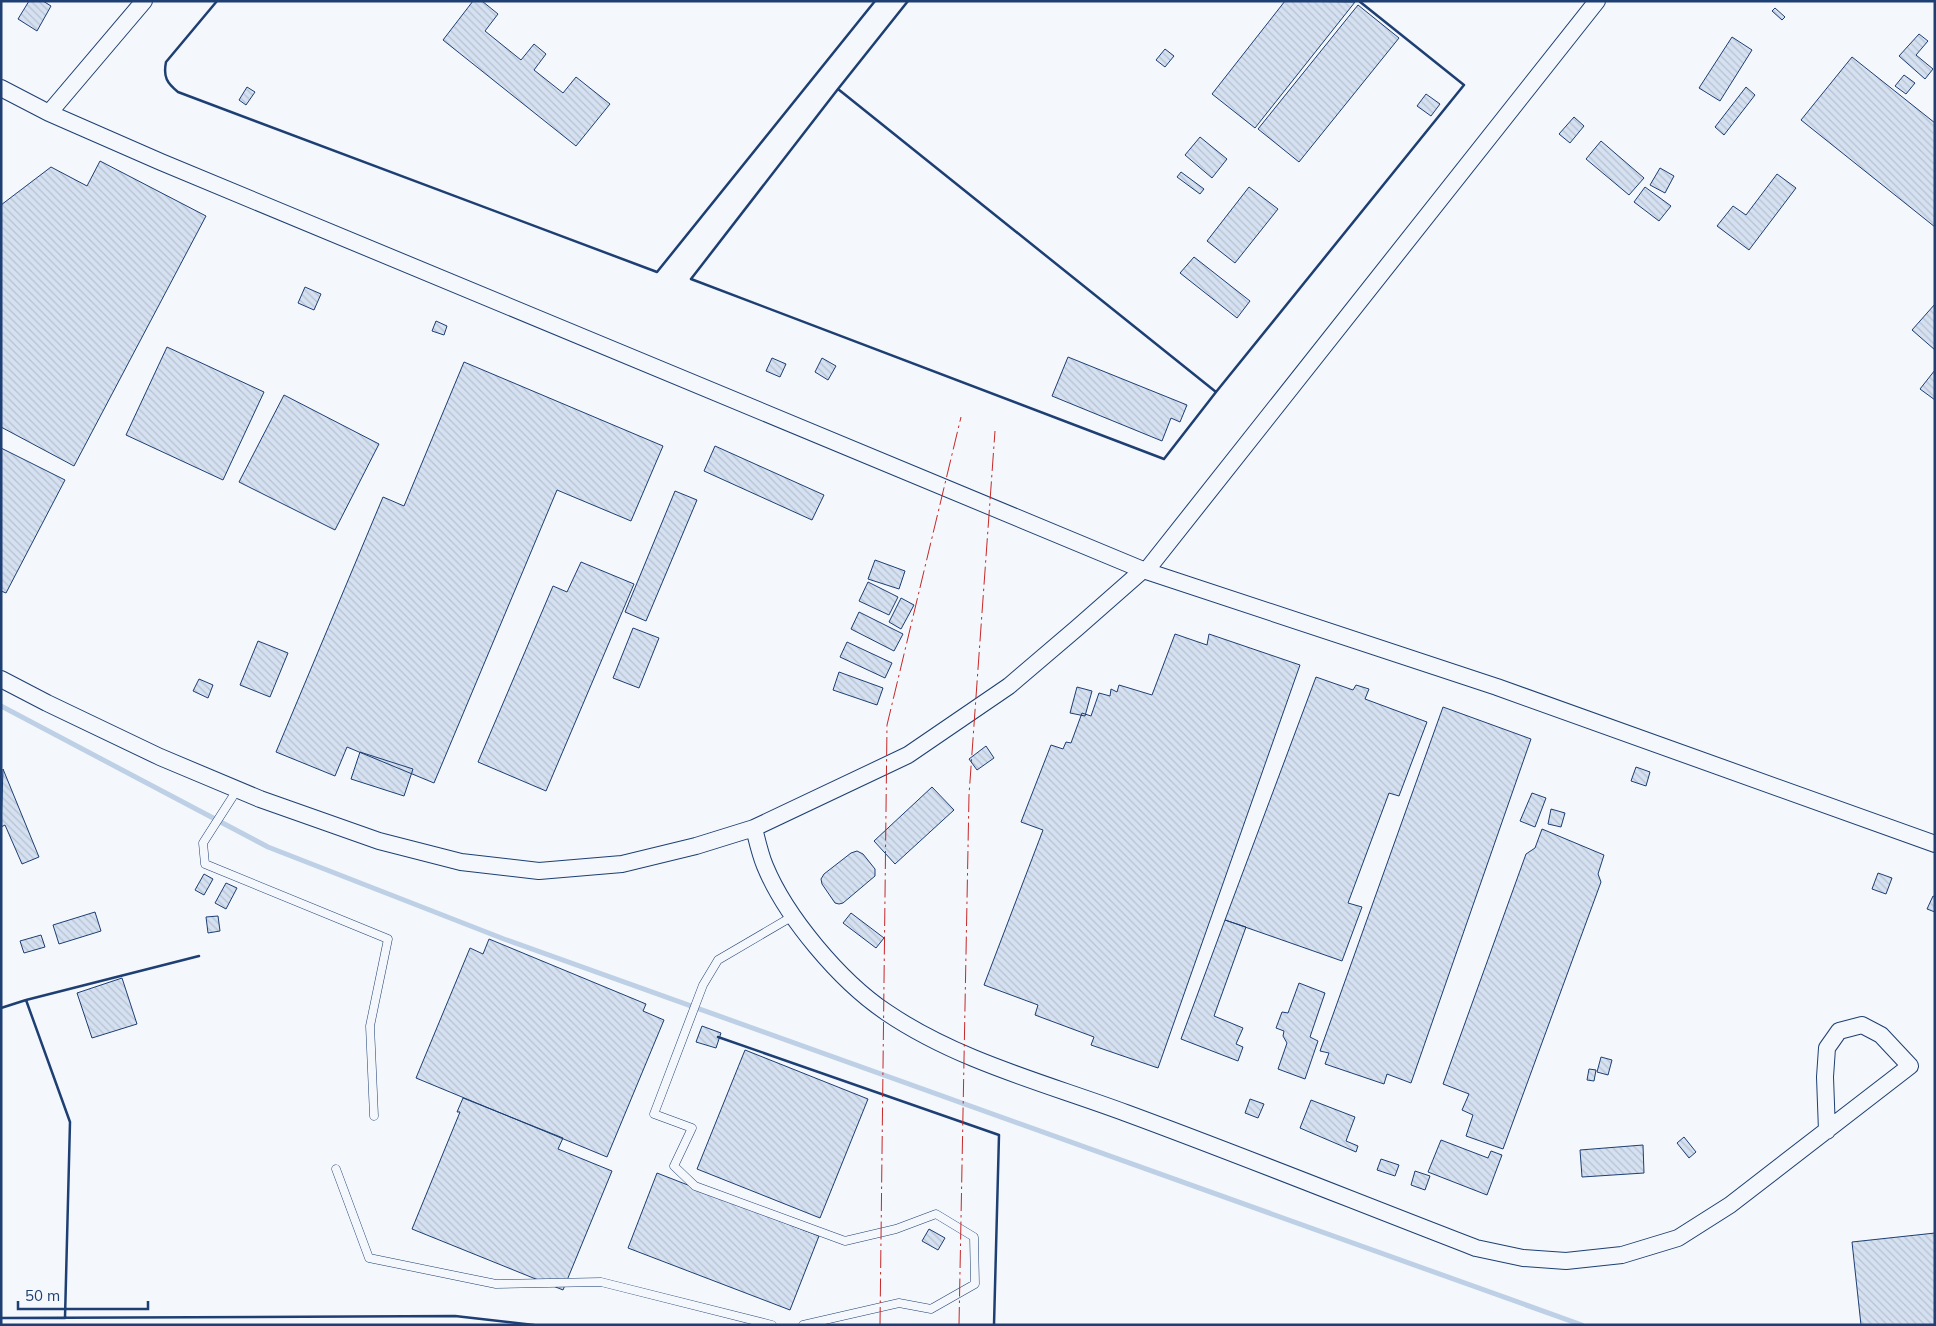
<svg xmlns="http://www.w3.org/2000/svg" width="1936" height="1326" font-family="Mulish,sans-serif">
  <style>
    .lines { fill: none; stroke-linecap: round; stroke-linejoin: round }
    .stream { stroke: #bed0e5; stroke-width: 5 }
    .building { fill: url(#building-back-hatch); stroke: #1d3f73 }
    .service-casing { stroke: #1d3f73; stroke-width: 9 }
    .minor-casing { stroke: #1d3f73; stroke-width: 18 }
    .service { stroke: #f4f7fb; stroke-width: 8 }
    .minor { stroke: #f4f7fb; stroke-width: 16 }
    .wall { stroke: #1d3f73; stroke-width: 2.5 }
    .power { stroke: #c62828; stroke-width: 1; stroke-dasharray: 18 4 2.5 4; stroke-linecap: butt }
  </style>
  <defs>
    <pattern id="building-back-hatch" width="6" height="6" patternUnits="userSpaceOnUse" patternTransform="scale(1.25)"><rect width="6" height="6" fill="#d5e0f0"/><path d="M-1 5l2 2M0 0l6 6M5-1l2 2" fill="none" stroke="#b6c1d1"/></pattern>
  </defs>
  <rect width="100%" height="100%" fill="#f4f7fb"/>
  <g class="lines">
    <!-- stream -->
    <path class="stream" d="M1,706L268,847L504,939L1582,1325"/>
  </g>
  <!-- building -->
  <path class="building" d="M29,1H43L51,6L37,31L18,19Z
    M473,1H482L498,14L485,31L521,60L534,44L546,54L534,70L563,93L576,77L610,104L576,146L443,40Z
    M1285,1L1355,2L1255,128L1212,94Z
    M1358,5L1399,38L1299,162L1258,129Z
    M1775,8L1785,17L1782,20L1772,11Z
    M1919,34L1928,41L1916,55L1933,69L1925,79L1899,56Z
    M1732,37L1752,50L1720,101L1699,88Z
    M1165,49L1174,56L1165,67L1156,60Z
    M1852,57L1935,123V227L1801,120Z
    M1904,75L1915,83L1906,94L1895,86Z
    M247,87L255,92L246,105L239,100Z
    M1746,87L1755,95L1724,135L1715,127Z
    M1426,94L1440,104L1431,116L1417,106Z
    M1574,117L1584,126L1570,143L1559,134Z
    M1200,137L1227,159L1212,178L1185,155Z
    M1601,141L1644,178L1629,195L1586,159Z
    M100,161L206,216L74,466L1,427V205L51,167L87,186Z
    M1660,168L1674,176L1665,193L1650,185Z
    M1181,172L1204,189L1200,194L1177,177Z
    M1777,174L1796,188L1749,250L1717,226L1733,206L1746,215Z
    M1249,187L1278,209L1235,263L1207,241Z
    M1645,187L1671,206L1659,221L1634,202Z
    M1194,257L1250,301L1237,318L1180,273Z
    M305,287L321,294L314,310L298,303Z
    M1935,304V350L1912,330Z
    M436,321L447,326L444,335L432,331Z
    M167,347L264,392L223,480L126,435Z
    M1068,357L1187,405L1180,422L1171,418L1162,441L1052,396Z
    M772,358L786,364L780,377L766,371Z
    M822,358L836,366L828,380L815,372Z
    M464,362L663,446L631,521L557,490L434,783L347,747L335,776L276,752L383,497L404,506Z
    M1935,370V400L1920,389Z
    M284,395L379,444L335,530L239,482Z
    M715,446L824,495L812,520L704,471Z
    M1,448L65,480L6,593L1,591Z
    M675,491L697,500L646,621L625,612Z
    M875,560L905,571L899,589L868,579Z
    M581,562L634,584L546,791L478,762L553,586L567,592Z
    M868,582L898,597L889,615L859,601Z
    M901,598L914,605L901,629L889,622Z
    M859,612L903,634L894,651L851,629Z
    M633,628L659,638L639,688L613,678Z
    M1175,634L1207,645L1209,634L1300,665L1158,1068L1091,1045L1094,1037L1035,1015L1038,1005L984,985L1043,830L1021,822L1051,745L1063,749L1066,742L1071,743L1082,713L1091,716L1099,693L1110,696L1111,689L1117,692L1119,685L1152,695Z
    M258,641L288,653L270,697L240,685Z
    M847,642L892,663L885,678L840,657Z
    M839,672L883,688L877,705L833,690Z
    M1316,677L1353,690L1356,685L1369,689L1365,699L1427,722L1399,796L1389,793L1348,903L1362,907L1342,961L1225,920Z
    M199,679L213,685L208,698L193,691Z
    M1077,687L1092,691L1085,716L1070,713Z
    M1443,707L1531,739L1411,1083L1387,1074L1384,1084L1325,1064L1329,1053L1320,1051Z
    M986,746L994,758L977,770L969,759Z
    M360,752L413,769L404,796L351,779Z
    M1636,767L1650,772L1646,786L1631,781Z
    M3,769L39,857L22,864L5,825L1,827Z
    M932,787L954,810L895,864L874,841Z
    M1532,793L1546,798L1535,827L1520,821Z
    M1551,809L1565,813L1561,827L1548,824Z
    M1542,829L1604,855L1598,874L1601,882L1503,1149L1466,1136L1473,1115L1462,1110L1469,1094L1443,1084L1526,854L1535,848Z
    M857,851L863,854L875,869V876L843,903L839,904L835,903L822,884L821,879L824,874L851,853Z
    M1878,873L1892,878L1886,894L1872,889Z
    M204,874L213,879L204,895L195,890Z
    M226,883L237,888L226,909L215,903Z
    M1933,896L1935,897V912L1927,909Z
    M95,912L101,931L59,944L53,925Z
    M851,913L884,938L876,948L843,923Z
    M218,916L220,931L208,933L206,917Z
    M1225,920L1246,927L1214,1016L1243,1028L1236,1044L1243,1047L1238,1061L1181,1039Z
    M41,935L45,947L24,953L20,941Z
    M489,939L646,1004L643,1011L664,1020L607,1157L416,1078L470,948L483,954Z
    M122,978L137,1024L92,1038L77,993Z
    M1299,983L1325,993L1310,1037L1318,1041L1305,1079L1278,1069L1287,1043L1283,1036L1284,1031L1276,1028L1282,1012L1288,1013Z
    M702,1026L721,1033L716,1048L696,1042Z
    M745,1050L868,1099L820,1218L697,1169Z
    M1601,1057L1612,1060L1608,1075L1597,1072Z
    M1589,1069L1596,1070L1594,1081L1587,1080Z
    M463,1098L563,1138L558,1149L612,1171L563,1290L412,1229L460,1112H457Z
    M1250,1099L1264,1104L1258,1118L1245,1113Z
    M1311,1100L1355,1117L1346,1141L1358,1146L1356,1152L1300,1128Z
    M1684,1137L1696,1152L1689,1158L1677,1143Z
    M1441,1140L1488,1158L1491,1151L1502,1155L1487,1195L1428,1172Z
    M1643,1145L1644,1173L1582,1177L1580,1150Z
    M1381,1159L1399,1165L1395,1176L1377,1170Z
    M1415,1171L1430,1176L1425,1190L1411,1185Z
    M657,1173L819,1236L790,1310L628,1248Z
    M929,1229L945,1238L938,1250L922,1241Z
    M1935,1233V1325H1861L1852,1242Z"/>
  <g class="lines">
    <defs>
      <path id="service" d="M237,790L203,843L205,864L388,939L370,1026L374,1116
        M793,916L718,960L703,985L654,1114L692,1128L674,1166L695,1186L845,1241L896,1229L936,1214L974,1237L975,1284L931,1309L899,1303L803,1325
        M336,1169L369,1258L496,1284L601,1282L772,1325"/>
      <path id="minor" d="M1,88L49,113L161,162L1143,570L1497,687L1935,844
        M49,113L144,1
        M1143,570L1077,628L1009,686L908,755L754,828C757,840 760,854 765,866C786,917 840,981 886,1012C958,1061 1045,1083 1126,1113C1243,1156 1359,1203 1476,1248L1523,1258L1566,1261L1622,1255L1678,1238L1730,1205L1910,1066L1881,1035L1862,1025L1839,1031L1827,1048L1825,1077L1827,1131
        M1146,571L1597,1
        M1,679L47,703L160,757L260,799L379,841L461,862L539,871L622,864L696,846L754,828"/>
    </defs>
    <!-- service casing -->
    <use href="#service" class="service-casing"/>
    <!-- minor casing -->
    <use href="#minor" class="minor-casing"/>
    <!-- service -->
    <use href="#service" class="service"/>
    <!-- minor -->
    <use href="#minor" class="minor"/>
    <!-- wall -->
    <path class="wall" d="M217,1L166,62C163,77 167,83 178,92L657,272L875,1
      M838,89L1216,392L1164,459L691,279Z
      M838,89L908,1
      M1215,391L1216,392L1464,85L1359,1
      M26,1000L70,1122L65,1318
      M1,1008L26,1000L199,956
      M718,1037L999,1135L994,1325
      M1,1318L455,1316L534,1325"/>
    <!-- power -->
    <path class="power" d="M880,1325L887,725L961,417
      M959,1325L969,795L995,431"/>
  </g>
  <!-- border -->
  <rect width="1936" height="1326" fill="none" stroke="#1d3f73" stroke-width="5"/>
  <!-- scale -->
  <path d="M18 1301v8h130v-8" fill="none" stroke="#1d3f73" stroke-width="2.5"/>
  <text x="25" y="1301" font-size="15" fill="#1d3f73" stroke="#f4f7fb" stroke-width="4" paint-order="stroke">50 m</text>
</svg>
